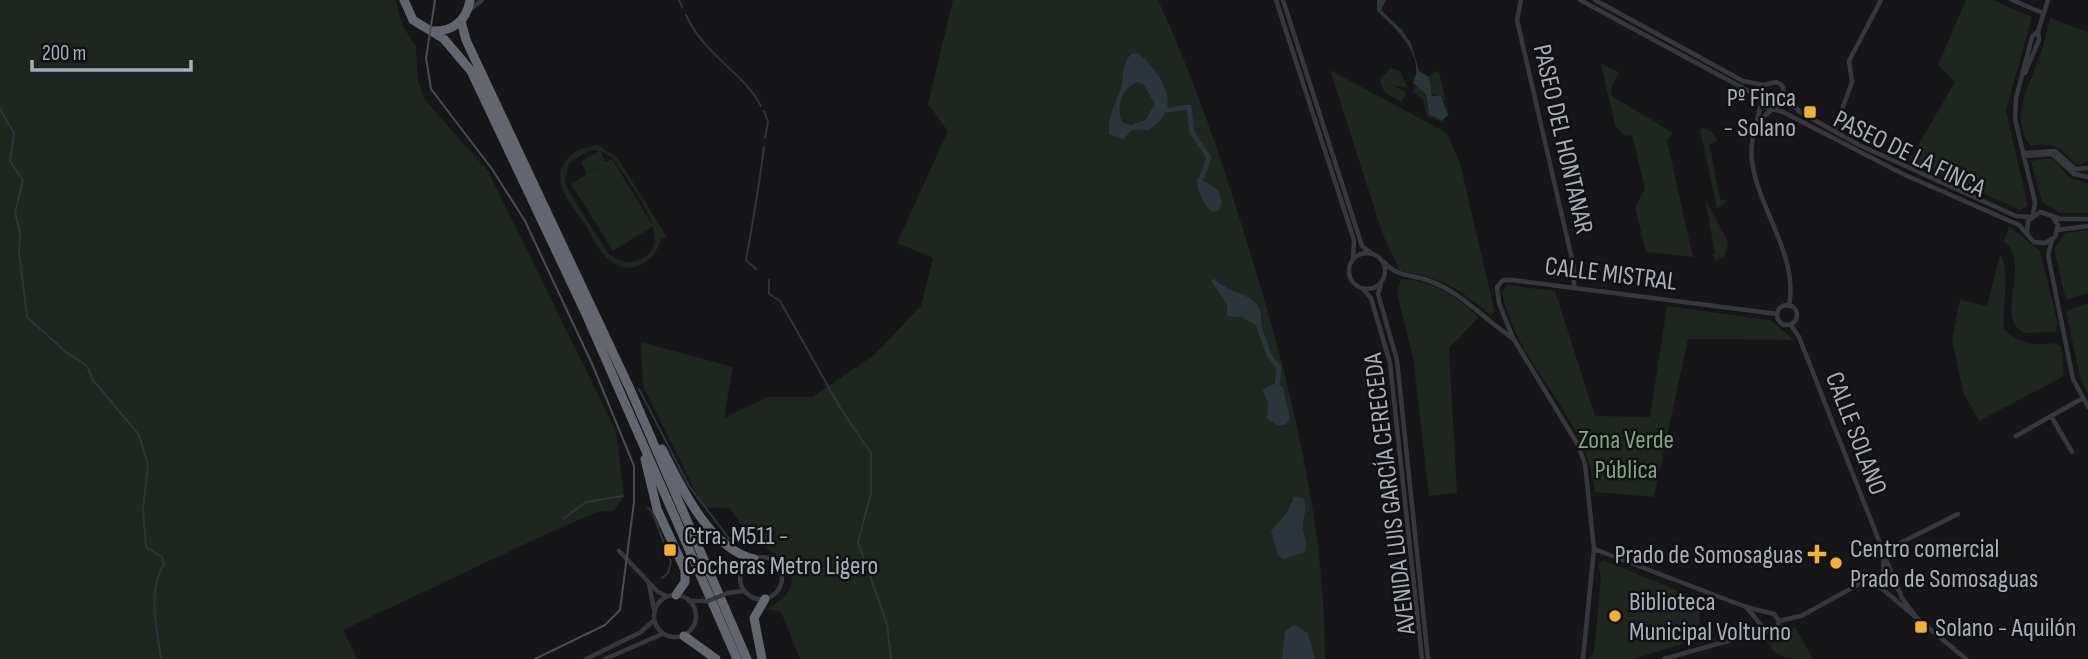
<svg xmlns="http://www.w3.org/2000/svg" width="2088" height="659" font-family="'Sofia Sans Condensed',sans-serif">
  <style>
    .green { fill: #1e261f; fill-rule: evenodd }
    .water { fill: #2c353c; fill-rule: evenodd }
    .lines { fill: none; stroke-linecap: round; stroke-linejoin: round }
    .stream { stroke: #2c353c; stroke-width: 2 }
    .canal { stroke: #2c353c; stroke-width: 5 }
    .street { stroke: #37383d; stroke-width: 4.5 }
    .highway { stroke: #63666e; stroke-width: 9 }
    .tram { stroke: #4a4c52; stroke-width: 2 }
    .street-bridge { stroke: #37383d; stroke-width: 4.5 }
    .poi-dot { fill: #f2b134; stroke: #111113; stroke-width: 2.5 }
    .labels { text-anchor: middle; stroke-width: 5; stroke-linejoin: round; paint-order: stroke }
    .poi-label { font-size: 26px; fill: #a8adb8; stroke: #111113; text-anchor: start }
    .street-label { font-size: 26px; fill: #a8adb8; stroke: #111113 }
    .park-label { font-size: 26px; fill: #7fa381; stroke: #111113 }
  </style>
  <rect width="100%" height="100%" fill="#161618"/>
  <!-- green -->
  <path class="green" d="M0,0H396L401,23L416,47L418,81L425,100L488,171L616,431L624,496L614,510L597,512L542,536L343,630L357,659H0Z
    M953,0H1158C1194,78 1221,157 1246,239C1288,374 1325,517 1325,659H800L781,612L767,609C787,598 801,584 784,562C779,554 765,549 758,542C747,532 738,520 729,508L703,507L643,386L641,342L733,367L724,418L767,397H812L874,355L921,306L933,258L897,243L948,131L928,104Z
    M1966,0H1993L2032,17L2006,110L2028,206L2020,210L1909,161L1955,82L1938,65Z
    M2050,18L2088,32V160L2081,165L2074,164C2061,146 2053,142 2031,146C2009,122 2029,85 2038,61C2044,47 2046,32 2050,18Z
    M1601,64L1619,72L1611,89L1612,96L1673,133L1667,141L1693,257L1646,252L1635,207L1645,189L1632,135L1625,136L1615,125Z
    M1391,68L1400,71L1408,88L1392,85L1406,92L1401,102L1384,92L1380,79Z
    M1330,70L1447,133L1460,163L1495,313L1490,314C1458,288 1441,277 1400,271L1383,235Z
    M1436,71L1439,72L1449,114L1442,122L1427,116L1423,99L1413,92L1416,87L1421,88L1426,94L1427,108L1448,115L1445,101L1430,93L1429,77Z
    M1703,128L1711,131L1718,141L1709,144L1720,199L1729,201L1717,208L1700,130Z
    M598,145L617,157L667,237L661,238C657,260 634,276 613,263C600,255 592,237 585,224C577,213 566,200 562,187C554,163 576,146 598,145ZM590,150L599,151L581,162L587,173L603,164L571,184L613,251L653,226L612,159L606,162L600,151L612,157C626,179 682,245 638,260C626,265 617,260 608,253L567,188L565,179L569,163Z
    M2052,158L2070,178L2088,183V213H2061L2042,202L2031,161Z
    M1705,198L1728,242L1725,256L1716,261L1712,255L1715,254Z
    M2009,226L2040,251L2058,325L2055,332L2025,333C1992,320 2033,264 2004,241Z
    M2088,230V293L2066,300L2054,249L2065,233Z
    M2000,255C2011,269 2002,308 2004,329C2020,344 2033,346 2055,343L2061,347L2064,376L1979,421L1963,392L1952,339L1960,300L1987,306Z
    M1401,279C1433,280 1456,297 1479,317L1449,348L1457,493L1429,496L1413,357L1397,293Z
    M1507,285L1555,291L1595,416L1650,417L1667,306L1770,320L1794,340L1688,339L1654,497L1595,492C1586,412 1517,368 1502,292Z
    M2088,303V394L2080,377L2066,311Z
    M1603,560L1698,599L1701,638L1634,659H1589L1594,652L1601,577L1598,566Z
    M1795,627L1813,659C1784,659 1778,659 1765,639Z"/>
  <!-- water -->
  <path class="water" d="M1377,0H1386L1381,10L1402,30L1411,43L1419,71L1429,77L1432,96H1441L1448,115L1442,120L1429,114L1426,94L1413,83C1413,79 1416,76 1416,73C1419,49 1392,25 1377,11Z
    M1138,53C1154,66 1179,97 1162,118C1159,123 1153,126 1149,130H1132L1123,139L1109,134C1108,117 1114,106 1120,91C1126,76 1119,69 1131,54ZM1137,82L1144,85L1155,104L1145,120L1131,125L1122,122C1116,105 1121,90 1137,82Z
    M1198,177L1218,190L1222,203L1219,210L1212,212C1203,206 1195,186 1198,177Z
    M1215,279C1234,299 1266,290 1261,328L1242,317L1227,316V305L1211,280Z
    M1272,384L1283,387L1290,419L1285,425H1277L1267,419L1268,402L1262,390Z
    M1294,497L1303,498C1309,510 1302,516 1303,528C1304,538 1308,541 1305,552L1284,559L1278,555L1271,531L1286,514Z
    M1294,625L1308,633L1315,659H1282L1285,631Z"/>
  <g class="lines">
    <!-- stream -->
    <path class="stream" d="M679,0L682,7
      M686,15C704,55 743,72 761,106
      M0,109L14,133L10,161L23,180L15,213L20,232L19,252L27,317L66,352L87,366L93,380L139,435L148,465L143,510L146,547L162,557L164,564C147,592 157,628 161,659
      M764,111L768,122L765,138
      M756,269L746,260C753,222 759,186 764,147
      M769,280V294L780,301L841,409L871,453V493L858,542L887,624L891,659
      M639,389L689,486L734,545
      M648,508L652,511L671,562L668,573L662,578
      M563,519L586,502L623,496"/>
    <!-- canal -->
    <path class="canal" d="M1166,110L1189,107L1192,132L1209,158L1202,177
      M1259,327L1269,355L1279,368L1277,385"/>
    <!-- street -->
    <path class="street" d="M1276,0L1354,240L1353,259
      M1283,0L1362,246L1371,253
      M1521,0L1517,20L1574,268V288
      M1580,0L1754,94L1766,107L1783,112L1903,174L2019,225L2034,242L2045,243L2055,237L2058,225L2052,216
      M1595,0L1743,81L1764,85L1776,82L1782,85L1786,98L1776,108
      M2012,0L2043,13
      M468,11L482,0
      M2025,73L2039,40L2038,31
      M1786,98L1800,112L1859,145L2016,216L2030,217
      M1761,103C1758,122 1749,141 1752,161C1758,209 1799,256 1789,306
      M1757,123L1772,109
      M1834,131L1852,82L1849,61L1881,0
      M2023,153L2055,151L2075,169L2088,168
      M2024,156L2052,154L2074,174L2088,177
      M2033,215L2035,202L2015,119L2016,98L2032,37L2038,31L2048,0
      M2058,230L2088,226
      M2027,233L2028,221L2040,212L2061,219H2088
      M2052,240L2048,255L2073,379L2088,407
      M1349 271a18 18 0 1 1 36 0a18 18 0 1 1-36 0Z
      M1384,262C1397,277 1409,274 1427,280C1460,291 1484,319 1512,338
      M1381,284L1378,294L1397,360L1428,659
      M1363,289L1371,298L1390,363L1422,659
      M1777 315a10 10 0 1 1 20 0a10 10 0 1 1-20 0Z
      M1791,325L1799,337L1894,579
      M2051,416L2072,452
      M2016,436L2083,398
      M1594,549L1746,607L1774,614L1779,621
      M619,551L658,592L667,596
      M1882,552L1958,514
      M740 578a21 21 0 1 1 42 0a21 21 0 1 1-42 0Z
      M1883,576L1884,557
      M1861,583L1881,588L1966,659
      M649,584L654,609
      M728,593L744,591
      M654 616a21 21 0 1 1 42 0a21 21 0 1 1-42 0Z
      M689,601H708
      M1747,608L1767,632L1776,630L1779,621
      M1779,621L1801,616L1874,576L1894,579L1902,598L1917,618
      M586,659L641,632L654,620
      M605,659L662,634
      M1583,659L1594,549L1585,464L1578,445L1513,338L1499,303L1497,287L1503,280H1512L1777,314
      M1664,659L1753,634L1762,629"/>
    <!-- highway -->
    <path class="highway" d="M404,0L413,20L444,39L471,71L585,312L737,659
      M461,21L466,40L630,389L747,659
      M432,31C453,32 467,20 470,0
      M662,449C681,487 710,549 754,559
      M645,459L657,509L685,570V582L676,595
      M684,636L716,659
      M762,659L754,618L765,599"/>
    <!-- tram -->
    <path class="tram" d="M435,0L426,58L431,89L492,169L525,221L593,366L634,466V502L620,610L605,625L535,659"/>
    <!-- street-bridge -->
    <path class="street-bridge" d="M708,601L728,593"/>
  </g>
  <!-- markers -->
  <g class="poi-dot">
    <rect x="1803" y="105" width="14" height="14" rx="3.5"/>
    <rect x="663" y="543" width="14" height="14" rx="3.5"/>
    <path d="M1813.5 543.5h7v7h7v7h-7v7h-7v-7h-7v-7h7z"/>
    <circle cx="1836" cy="563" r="7"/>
    <circle cx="1615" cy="616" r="7"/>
    <rect x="1914" y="620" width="14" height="14" rx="3.5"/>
  </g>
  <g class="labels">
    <!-- poi labels -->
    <g class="poi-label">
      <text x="1796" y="106" text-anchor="end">Pº Finca<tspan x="1796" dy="30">- Solano</tspan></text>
      <text x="684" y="544">Ctra. M511 -<tspan x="684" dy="30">Cocheras Metro Ligero</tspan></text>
      <text x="1850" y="557">Centro comercial<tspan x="1850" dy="30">Prado de Somosaguas</tspan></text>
      <text x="1803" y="563" text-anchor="end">Prado de Somosaguas</text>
      <text x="1629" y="610">Biblioteca<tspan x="1629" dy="30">Municipal Volturno</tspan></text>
      <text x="1935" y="636">Solano - Aquilón</text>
    </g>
    <!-- street labels -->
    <g class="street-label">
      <text transform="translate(1564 139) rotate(77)" y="9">PASEO DEL HONTANAR</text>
      <text transform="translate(1910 153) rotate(26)" y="9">PASEO DE LA FINCA</text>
      <text transform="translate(1611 273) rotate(7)" y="9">CALLE MISTRAL</text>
      <text transform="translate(1857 433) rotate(69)" y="9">CALLE SOLANO</text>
      <text transform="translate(1389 494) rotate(-97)" y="9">AVENIDA LUIS GARCÍA CERECEDA</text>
    </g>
    <!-- park labels -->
    <g class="park-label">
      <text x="1626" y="448">Zona Verde<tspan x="1626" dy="30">Pública</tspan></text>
    </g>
  </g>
  <!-- scale -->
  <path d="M32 60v10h159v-10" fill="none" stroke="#a8adb8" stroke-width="3.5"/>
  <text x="42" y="60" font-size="21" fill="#a8adb8" stroke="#111113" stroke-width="5" paint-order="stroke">200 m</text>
</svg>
